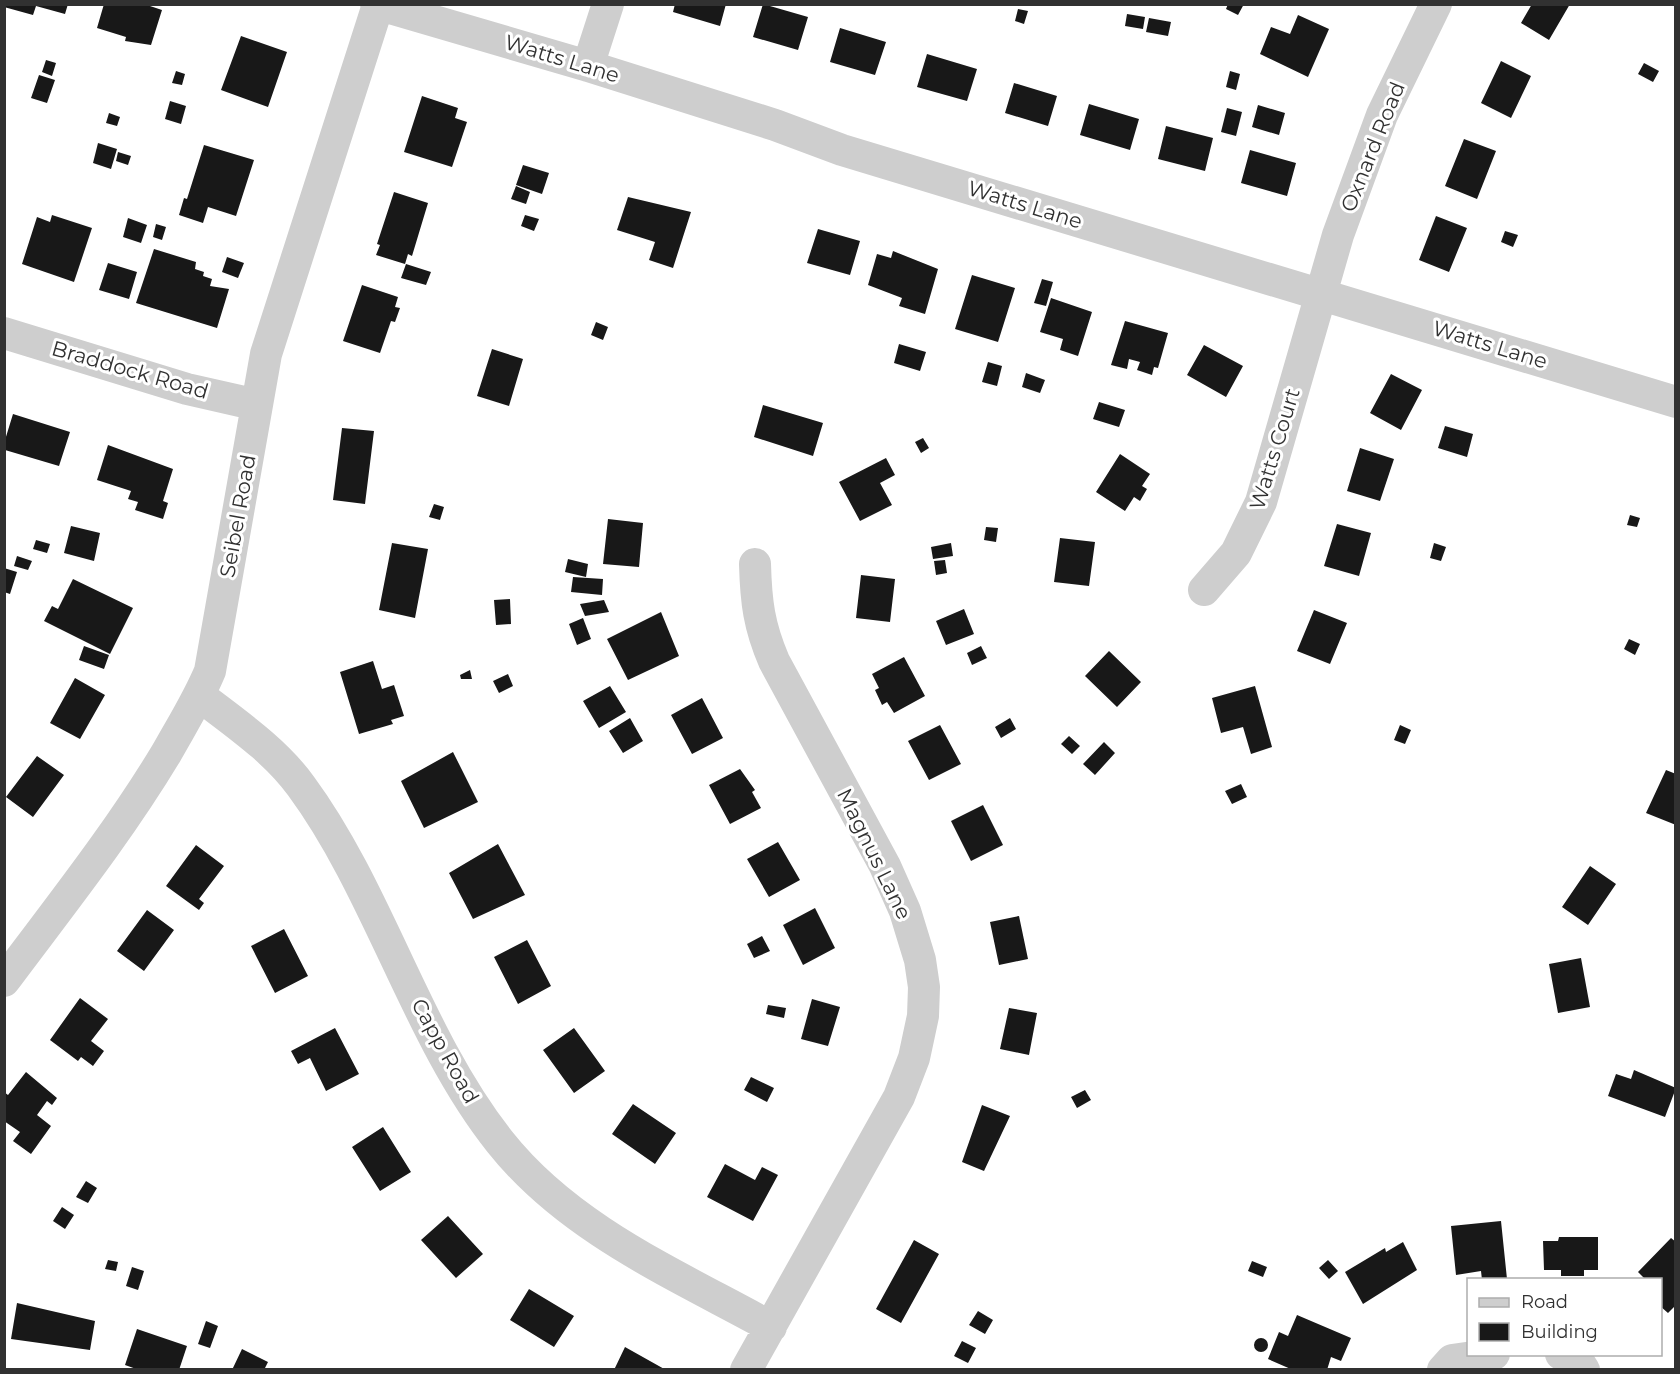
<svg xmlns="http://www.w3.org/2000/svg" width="1680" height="1374" font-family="Montserrat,sans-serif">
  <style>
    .building { fill: #181818 }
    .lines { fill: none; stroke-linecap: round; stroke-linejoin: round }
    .minor { stroke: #cecece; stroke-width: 32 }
    .labels { text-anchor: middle; stroke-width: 6; stroke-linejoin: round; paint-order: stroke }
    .street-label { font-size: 21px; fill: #313131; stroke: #fff }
  </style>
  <rect width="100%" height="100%" fill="#fff"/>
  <!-- building -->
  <path class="building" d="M4,4H68L65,14L36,6L33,15L4,7Z
    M104,4H144L162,10L151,45L125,41L126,37L97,28Z
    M675,4H726L720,26L673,12Z
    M763,4L808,17L798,50L753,37Z
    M1228,4H1244L1238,15L1226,9Z
    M1532,4H1570L1549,40L1521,23Z
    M1018,9L1028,11L1024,24L1015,21Z
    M1127,14L1145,17L1143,29L1125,26Z
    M1298,15L1329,29L1308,77L1260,54L1271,27L1290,34Z
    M1149,18L1171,22L1168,36L1146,32Z
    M840,28L886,42L875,75L830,62Z
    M241,36L287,52L268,107L221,90Z
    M927,54L977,69L967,101L917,87Z
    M46,60L56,63L52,76L42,72Z
    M1501,61L1531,76L1511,118L1481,103Z
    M1644,63L1659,71L1653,82L1638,74Z
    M176,71L185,74L182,85L172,83Z
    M1230,71L1240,74L1236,90L1226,87Z
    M39,75L55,80L47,103L31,98Z
    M1014,83L1057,96L1048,126L1005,113Z
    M422,96L458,108L455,118L467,122L452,167L404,152Z
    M170,101L186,106L181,124L165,119Z
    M1089,104L1139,119L1130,150L1080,135Z
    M1258,105L1285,113L1279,135L1252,127Z
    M1227,108L1242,112L1236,136L1221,132Z
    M109,113L120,117L117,126L106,123Z
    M1166,126L1213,138L1205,171L1158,159Z
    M1464,139L1496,151L1477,199L1445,186Z
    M98,143L117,149L111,169L93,163Z
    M204,145L254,160L236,216L208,207L203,223L179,215L184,198L187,199Z
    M1250,150L1296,163L1287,196L1241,183Z
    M118,152L131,156L128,165L116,161Z
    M523,165L549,173L542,194L516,185Z
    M516,186L530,192L526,204L511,199Z
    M394,192L428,203L412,256L408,254L405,264L376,255L380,245L377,244Z
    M628,197L691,212L673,268L649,260L655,242L617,230Z
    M52,215L92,228L74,282L22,264L37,217L50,222Z
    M525,215L539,219L534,231L521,226Z
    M1436,216L1467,228L1449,272L1419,260Z
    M128,218L147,225L141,243L123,237Z
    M156,224L166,227L162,240L153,237Z
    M818,229L860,241L850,275L807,263Z
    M1505,231L1518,235L1513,247L1501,242Z
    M154,249L196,262L195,269L204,272L203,276L212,279L210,286L229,289L217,328L136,303Z
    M893,251L938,269L925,314L899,306L902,298L868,285L877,254L891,258Z
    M227,257L244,263L238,278L222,272Z
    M108,263L137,272L129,299L99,290Z
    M406,264L431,272L426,285L401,278Z
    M972,275L1015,288L998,342L955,329Z
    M1042,279L1053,282L1046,306L1034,303Z
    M362,285L398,297L395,307L400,308L395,322L391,321L380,353L343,341Z
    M1051,298L1092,312L1078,356L1060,350L1063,339L1040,332Z
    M1125,321L1168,333L1158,368L1154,367L1152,375L1137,370L1140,362L1129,359L1127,369L1111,365Z
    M596,322L608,327L603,340L591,335Z
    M899,344L926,352L920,371L894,363Z
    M1204,345L1243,366L1226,397L1187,375Z
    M492,349L523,359L509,406L477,396Z
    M988,362L1002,366L997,386L982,382Z
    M1026,373L1045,380L1040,393L1022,387Z
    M1391,374L1422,390L1401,430L1370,413Z
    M1099,402L1125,410L1119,427L1093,419Z
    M763,405L823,423L813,456L754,437Z
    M13,414L70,432L59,466L5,450V440Z
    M1445,426L1473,434L1467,457L1438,448Z
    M342,428L374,431L365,504L333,500Z
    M923,438L929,448L921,453L915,442Z
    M108,445L173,469L163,501L168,503L163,519L135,510L138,502L128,499L131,491L97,480Z
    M1360,448L1394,459L1380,501L1347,491Z
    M1120,454L1150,474L1142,486L1147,489L1140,501L1134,497L1125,511L1096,492Z
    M886,458L895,475L880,483L892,505L860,521L839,482Z
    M434,504L444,507L440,520L429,517Z
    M1630,515L1640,518L1637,527L1627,525Z
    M608,519L643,523L639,567L603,564Z
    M1337,524L1371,533L1359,576L1324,566Z
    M71,526L100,533L94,561L64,553Z
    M986,527L998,528L996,542L984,540Z
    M1060,538L1095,542L1089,586L1054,582Z
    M36,540L50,544L47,553L33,549Z
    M392,543L428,549L415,618L379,610Z
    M951,543L953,556L933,559L931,547Z
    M1434,543L1446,547L1441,561L1430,558Z
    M17,556L32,561L28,570L14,566Z
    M568,559L588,564L586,577L565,572Z
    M945,560L947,573L936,575L934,561Z
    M4,568L17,572L10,594L4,592Z
    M861,575L895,579L890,622L856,618Z
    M573,577L603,579L602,595L571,592Z
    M73,579L133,608L110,654L44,621L52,606L58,609Z
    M510,599L511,624L496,625L494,600Z
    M604,600L609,612L585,616L580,604Z
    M964,609L974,634L946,645L936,621Z
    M1314,610L1347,623L1330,664L1297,651Z
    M661,612L679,656L628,680L607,639Z
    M583,618L591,639L577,645L569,624Z
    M1629,639L1640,644L1635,655L1624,649Z
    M84,646L109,655L104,669L79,660Z
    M981,646L987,658L972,665L967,653Z
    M1109,651L1141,682L1117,707L1085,676Z
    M904,657L925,696L894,713L887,702L882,705L875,690L879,688L872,674Z
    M373,661L382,689L394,685L404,716L391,720L393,724L359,734L340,672Z
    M470,670L472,679H461L460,675Z
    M508,674L513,686L499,693L493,681Z
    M75,678L105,695L80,739L50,723Z
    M610,686L626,712L599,728L583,701Z
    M1255,686L1272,747L1251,754L1243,727L1221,733L1212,698Z
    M702,698L723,738L692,754L671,715Z
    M630,718L643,741L623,753L609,731Z
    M1010,718L1016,729L1001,738L995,727Z
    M940,725L961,764L929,780L908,741Z
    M1400,725L1411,730L1405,744L1394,740Z
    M1069,736L1080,746L1072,754L1061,744Z
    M1104,742L1115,753L1095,775L1083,764Z
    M453,752L478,802L424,828L401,781Z
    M37,756L64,775L33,817L6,797Z
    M740,769L755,790L752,792L761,808L730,824L709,785Z
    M1666,770L1676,774V825L1646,813Z
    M1241,784L1247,797L1232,804L1225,791Z
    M983,805L1003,845L971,861L951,821Z
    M778,842L800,880L769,897L747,859Z
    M498,844L525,895L473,919L449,873Z
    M196,845L224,866L199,899L204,903L199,910L166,886Z
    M1590,866L1616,884L1588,925L1562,907Z
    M815,908L835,948L803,965L783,925Z
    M147,910L174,930L144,971L117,951Z
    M1019,916L1028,959L999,965L990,922Z
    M284,929L308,976L275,993L251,946Z
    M762,936L770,951L754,958L747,944Z
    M527,940L551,986L518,1004L494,957Z
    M1581,958L1590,1007L1558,1013L1549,964Z
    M80,998L108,1019L91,1041L104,1051L93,1066L81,1057L78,1061L50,1040Z
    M812,999L840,1007L828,1046L801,1039Z
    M768,1005L786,1008L784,1018L766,1014Z
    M1009,1008L1037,1013L1029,1055L1000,1049Z
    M335,1028L359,1074L326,1091L310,1058L298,1064L291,1051Z
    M574,1028L605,1071L574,1093L543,1050Z
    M1634,1070L1676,1088L1665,1117L1608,1096L1616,1074L1631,1079Z
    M26,1072L57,1098L52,1105L47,1101L37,1115L51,1126L31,1154L13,1141L20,1132L4,1121V1092L8,1095Z
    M751,1077L774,1088L767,1102L744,1090Z
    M1085,1090L1091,1100L1077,1108L1071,1097Z
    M633,1104L676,1133L655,1164L612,1134Z
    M982,1105L1010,1116L984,1171L962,1162Z
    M383,1127L411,1172L380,1191L352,1147Z
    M725,1164L755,1180L762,1167L778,1175L753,1221L707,1197Z
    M86,1181L97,1188L88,1203L76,1197Z
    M62,1207L74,1215L65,1229L53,1221Z
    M448,1216L483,1254L456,1278L421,1240Z
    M1501,1221L1507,1279L1482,1280L1481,1271L1456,1275L1451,1226Z
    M1559,1237H1598V1270H1584V1276H1561V1270H1544L1543,1241H1558Z
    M1671,1238L1676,1242V1305L1668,1313L1660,1306V1280H1646L1638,1272Z
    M914,1240L939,1254L901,1323L876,1309Z
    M1403,1242L1417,1270L1363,1304L1345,1272L1385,1248L1386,1252Z
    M108,1260L118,1262L116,1271L105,1269Z
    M1328,1260L1338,1271L1329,1279L1319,1268Z
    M1252,1261L1267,1267L1263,1277L1248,1271Z
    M132,1267L144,1271L138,1290L126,1286Z
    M529,1289L574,1316L554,1347L510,1320Z
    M17,1303L95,1321L90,1350L11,1339Z
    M978,1311L993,1320L985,1334L969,1325Z
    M1297,1315L1351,1338L1341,1361L1331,1357L1327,1370H1293L1268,1359L1279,1332L1288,1336Z
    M206,1321L218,1326L210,1348L198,1344Z
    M137,1329L187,1346L179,1370H139L125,1365Z
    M1254 1345a7 7 0 1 1 14 0a7 7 0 1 1-14 0Z
    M962,1341L976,1348L968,1363L954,1356Z
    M625,1347L666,1370H614Z
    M242,1349L268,1362L264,1370H232Z"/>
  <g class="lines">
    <!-- minor -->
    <path class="minor" d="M376,4L588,66L775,125L842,150L1676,402
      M588,66L608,4
      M4,333L187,389L257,405
      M1204,590L1236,553L1261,502L1338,235L1382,115L1436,4
      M200,696C235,723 275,750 301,786C380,893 417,1038 500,1142C569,1229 675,1274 771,1327
      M4,981C60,906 119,832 167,752C182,725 198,700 210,671L266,354L378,5
      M1561,1354L1577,1359L1584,1370
      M746,1370L899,1097L914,1058L923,1016L924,987L920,960L905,911L885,866L774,661C759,626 756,602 755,564
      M1443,1370L1452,1360L1494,1354"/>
  </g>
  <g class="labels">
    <!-- street labels -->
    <g class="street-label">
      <text transform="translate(562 59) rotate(17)" y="7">Watts Lane</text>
      <text transform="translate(1373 147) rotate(-68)" y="7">Oxnard Road</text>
      <text transform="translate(1025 205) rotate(17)" y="7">Watts Lane</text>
      <text transform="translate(1490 345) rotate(17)" y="7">Watts Lane</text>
      <text transform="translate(130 370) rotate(16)" y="7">Braddock Road</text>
      <text transform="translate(1275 449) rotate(-73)" y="7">Watts Court</text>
      <text transform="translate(238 516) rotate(-80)" y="7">Seibel Road</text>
      <text transform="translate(874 854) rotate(64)" y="7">Magnus Lane</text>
      <text transform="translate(445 1051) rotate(61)" y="7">Capp Road</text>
    </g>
  </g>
  <!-- border -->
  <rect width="1680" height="1374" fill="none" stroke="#313131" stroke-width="12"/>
  <!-- legend -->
  <rect x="1467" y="1278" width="195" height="78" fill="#ffffff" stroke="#adadad" stroke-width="1.5"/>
  <rect x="1479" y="1298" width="30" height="9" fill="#cecece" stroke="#adadad" stroke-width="1.5"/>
  <text x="1521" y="1308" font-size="18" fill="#313131">Road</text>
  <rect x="1479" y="1323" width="30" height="18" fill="#181818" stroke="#adadad" stroke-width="1.5"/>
  <text x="1521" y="1338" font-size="18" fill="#313131">Building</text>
</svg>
